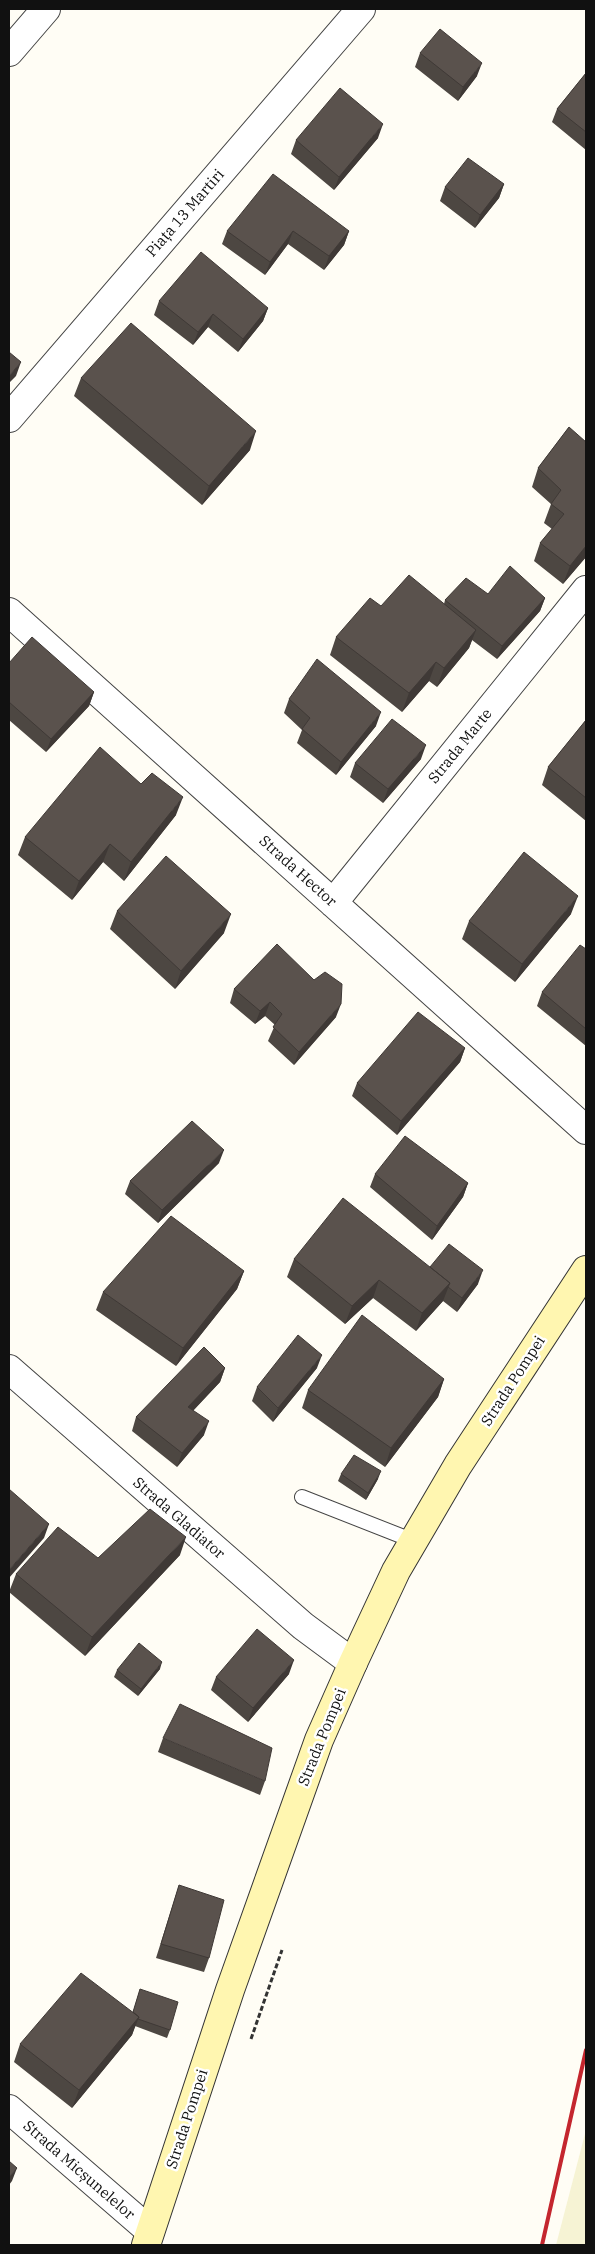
<svg xmlns="http://www.w3.org/2000/svg" width="595" height="2254" font-family="'IBM Plex Serif',serif">
  <style>
    .farmland { fill: #f6f3d4 }
    .lines { fill: none; stroke-linecap: round; stroke-linejoin: round }
    .lane-casing { stroke: #444; stroke-width: 16 }
    .street-casing { stroke: #444; stroke-width: 30 }
    .secondary-casing { stroke: #333; stroke-width: 30 }
    .path { stroke: #333; stroke-width: 3; stroke-dasharray: 5 2.5; stroke-linecap: butt }
    .lane { stroke: #fff; stroke-width: 14 }
    .street { stroke: #fff; stroke-width: 28 }
    .secondary { stroke: #fff6b0; stroke-width: 28 }
    .rail { stroke: #c4262e; stroke-width: 4 }
    .wall { fill: #4d4742 }
    .shaded-wall { fill: #3f3936 }
    .building { fill: #5a524d; stroke: #3f3936 }
    .labels { text-anchor: middle; stroke-width: 5; stroke-linejoin: round; paint-order: stroke }
    .street-label { font-size: 15px; fill: #111; stroke: #fff }
  </style>
  <rect width="100%" height="100%" fill="#fffdf5"/>
  <!-- farmland -->
  <path class="farmland" d="M586,2130V2245H556Z"/>
  <g class="lines">
    <defs>
      <path id="lane" d="M302,1497L414,1541"/>
      <path id="street" d="M9,52L46,9
        M9,418L361,9
        M9,612L586,1130
        M333,903L586,590
        M9,1369L303,1626L353,1663
        M9,2109L150,2231"/>
      <path id="secondary" d="M146,2245L230,1990L319,1740L353,1663L396,1571L458,1465L586,1270"/>
    </defs>
    <!-- lane casing -->
    <use href="#lane" class="lane-casing"/>
    <!-- street casing -->
    <use href="#street" class="street-casing"/>
    <!-- secondary casing -->
    <use href="#secondary" class="secondary-casing"/>
    <!-- path -->
    <path class="path" d="M251,2039L282,1950"/>
    <!-- lane -->
    <use href="#lane" class="lane"/>
    <!-- street -->
    <use href="#street" class="street"/>
    <!-- secondary -->
    <use href="#secondary" class="secondary"/>
    <!-- rail -->
    <path class="rail" d="M542,2245L586,2050"/>
  </g>
  <!-- wall -->
  <path class="wall" d="M420,53L477,76L458,101L415,67Z
    M586,73V150L552,122L557,109Z
    M378,138L334,190L291,154L296,140Z
    M504,184L499,198L475,228L440,201L445,187Z
    M227,231H349L344,245L324,270L288,244L265,275L222,244Z
    M159,301L268,308L263,321L238,352L208,327L193,345L154,315Z
    M81,378L250,450L202,505L74,396Z
    M569,427L586,557L563,584L534,561L540,543L552,529L544,523L551,504L532,487L538,468Z
    M488,594L545,598L540,611L497,659L472,640L469,648L437,687L429,681L402,712L330,655L336,637L381,606L444,604L445,600Z
    M9,663L94,692L89,706L46,752L9,720Z
    M289,699L376,726L336,775L297,743L302,730L284,713Z
    M586,720V821L542,785L548,767Z
    M421,759L383,803L350,777L355,763Z
    M141,784L176,815L124,881L103,862L72,900L18,855L25,837Z
    M117,911L224,933L175,989L110,929Z
    M571,914L515,982L462,939L469,921Z
    M586,949V1046L537,1006L542,992Z
    M234,989L336,1017L294,1065L268,1041L275,1025L265,1016L255,1024L230,1003Z
    M465,1048L460,1062L397,1135L352,1096L357,1083Z
    M219,1163L158,1223L125,1194L130,1181Z
    M375,1174L468,1183L463,1197L432,1240L370,1187Z
    M294,1259L430,1267L478,1284L457,1312L443,1301L416,1331L373,1298L345,1324L287,1277Z
    M244,1271L237,1289L176,1366L96,1310L103,1292Z
    M225,1368L220,1382L193,1411L204,1435L177,1467L132,1431L136,1417Z
    M317,1368L273,1422L252,1401L257,1387Z
    M444,1379L438,1397L385,1467L302,1408L308,1390Z
    M341,1474L378,1479L366,1500L338,1481Z
    M180,1555L85,1656L9,1592L16,1574L98,1558Z
    M160,1669L138,1696L114,1677L117,1670Z
    M289,1674L248,1722L211,1690L216,1677Z
    M163,1738L265,1781L260,1795L158,1752Z
    M179,1885L209,1958L204,1972L156,1958Z
    M140,1989L170,2030L167,2038L135,2026L132,2035L72,2108L14,2062L20,2044L133,2012Z"/>
  <!-- shaded-wall -->
  <path class="shaded-wall" d="M482,63L477,76L458,101L463,87Z
    M383,124L378,138L334,190L339,177Z
    M504,184L499,198L475,228L480,215Z
    M293,231L288,244L265,275L270,262Z
    M349,231L344,245L324,270L329,256Z
    M268,308L263,321L238,352L243,339Z
    M213,314L208,327L193,345L198,332Z
    M21,362L16,376L9,383V376Z
    M256,431L250,450L202,505L209,486Z
    M586,546V557L563,584L570,566Z
    M545,598L540,611L497,659L502,646Z
    M476,630L469,648L437,687L444,668Z
    M436,662L429,681L402,712L409,693Z
    M94,692L89,706L46,752L51,739Z
    M381,712L376,726L336,775L341,762Z
    M426,745L421,759L383,803L388,789Z
    M183,797L176,815L124,881L131,862Z
    M110,844L103,862L72,900L79,881Z
    M578,896L571,914L515,982L522,964Z
    M231,914L224,933L175,989L181,971Z
    M270,1002L265,1016L255,1024L260,1011Z
    M341,1004L336,1017L294,1065L299,1052Z
    M465,1048L460,1062L397,1135L401,1121Z
    M224,1150L219,1163L158,1223L162,1210Z
    M468,1183L463,1197L432,1240L437,1226Z
    M483,1270L478,1284L457,1312L462,1298Z
    M244,1271L237,1289L176,1366L183,1348Z
    M379,1280L373,1298L345,1324L352,1306Z
    M450,1283L443,1301L416,1331L422,1313Z
    M322,1355L317,1368L273,1422L278,1408Z
    M225,1368L220,1382L183,1421L188,1407Z
    M444,1379L438,1397L385,1467L391,1448Z
    M209,1421L204,1435L177,1467L182,1453Z
    M381,1471L378,1479L366,1500L368,1493Z
    M49,1524L44,1538L9,1578V1570Z
    M186,1537L180,1555L85,1656L92,1637Z
    M294,1660L289,1674L248,1722L253,1708Z
    M162,1662L160,1669L138,1696L141,1689Z
    M139,2017L132,2035L72,2108L79,2090Z
    M17,2168L12,2181L9,2185V2177Z"/>
  <!-- building -->
  <path class="building" d="M440,29L482,63L463,87L420,53Z
    M586,73V132L557,109Z
    M340,88L383,124L339,177L296,140Z
    M468,158L504,184L480,215L445,187Z
    M273,174L349,231L329,256L293,231L270,262L227,231Z
    M201,252L268,308L243,339L213,314L198,332L159,301Z
    M131,323L256,431L209,486L81,378Z
    M9,352L21,362L9,376Z
    M569,427L586,442V546L570,566L540,543L564,514L551,504L561,490L538,468Z
    M510,566L545,598L502,646L445,600L466,578L488,594Z
    M409,575L476,630L444,668L436,662L409,693L336,637L370,598L381,606Z
    M32,637L94,692L51,739L9,702V663Z
    M317,659L381,712L341,762L302,729L310,718L289,699Z
    M392,719L426,745L388,789L355,763Z
    M586,720V798L548,767Z
    M100,747L141,784L152,773L183,797L131,862L110,844L79,881L25,837Z
    M524,852L578,896L522,964L469,921Z
    M166,856L231,914L181,971L117,911Z
    M277,944L314,980L325,972L342,984L341,1004L299,1052L273,1027L282,1014L270,1002L260,1011L234,989Z
    M580,945L586,949V1029L542,992Z
    M418,1012L465,1048L401,1121L357,1083Z
    M192,1121L224,1150L162,1210L130,1181Z
    M405,1136L468,1183L437,1226L375,1174Z
    M343,1198L450,1283L422,1313L379,1280L352,1306L294,1259Z
    M171,1216L244,1271L183,1348L103,1292Z
    M449,1244L483,1270L462,1298L448,1287L450,1283L430,1267Z
    M362,1315L444,1379L391,1448L308,1390Z
    M298,1335L322,1355L278,1408L257,1387Z
    M204,1347L225,1368L188,1407L209,1421L182,1453L136,1417Z
    M354,1455L381,1471L368,1493L341,1474Z
    M9,1489L49,1524L9,1570Z
    M150,1509L186,1537L92,1637L16,1574L58,1527L98,1558Z
    M257,1629L294,1660L253,1708L216,1677Z
    M139,1643L162,1662L141,1689L117,1670Z
    M180,1704L272,1748L265,1781L163,1738Z
    M179,1885L224,1900L209,1958L161,1944Z
    M81,1973L139,2017L79,2090L20,2044Z
    M140,1989L178,2002L170,2030L138,2019L139,2017L133,2012Z
    M9,2161L17,2168L9,2177Z"/>
  <g class="labels">
    <!-- street labels -->
    <g class="street-label">
      <text transform="translate(185 213) rotate(-49)" y="5">Piața 13 Martiri</text>
      <text transform="translate(460 746) rotate(-51)" y="5">Strada Marte</text>
      <text transform="translate(298 871) rotate(42)" y="5">Strada Hector</text>
      <text transform="translate(513 1381) rotate(-57)" y="5">Strada Pompei</text>
      <text transform="translate(179 1518) rotate(41)" y="5">Strada Gladiator</text>
      <text transform="translate(322 1737) rotate(-68)" y="5">Strada Pompei</text>
      <text transform="translate(187 2119) rotate(-72)" y="5">Strada Pompei</text>
      <text transform="translate(79 2170) rotate(41)" y="5">Strada Micșunelelor</text>
    </g>
  </g>
  <!-- border -->
  <rect width="595" height="2254" fill="none" stroke="#111111" stroke-width="20"/>
</svg>
